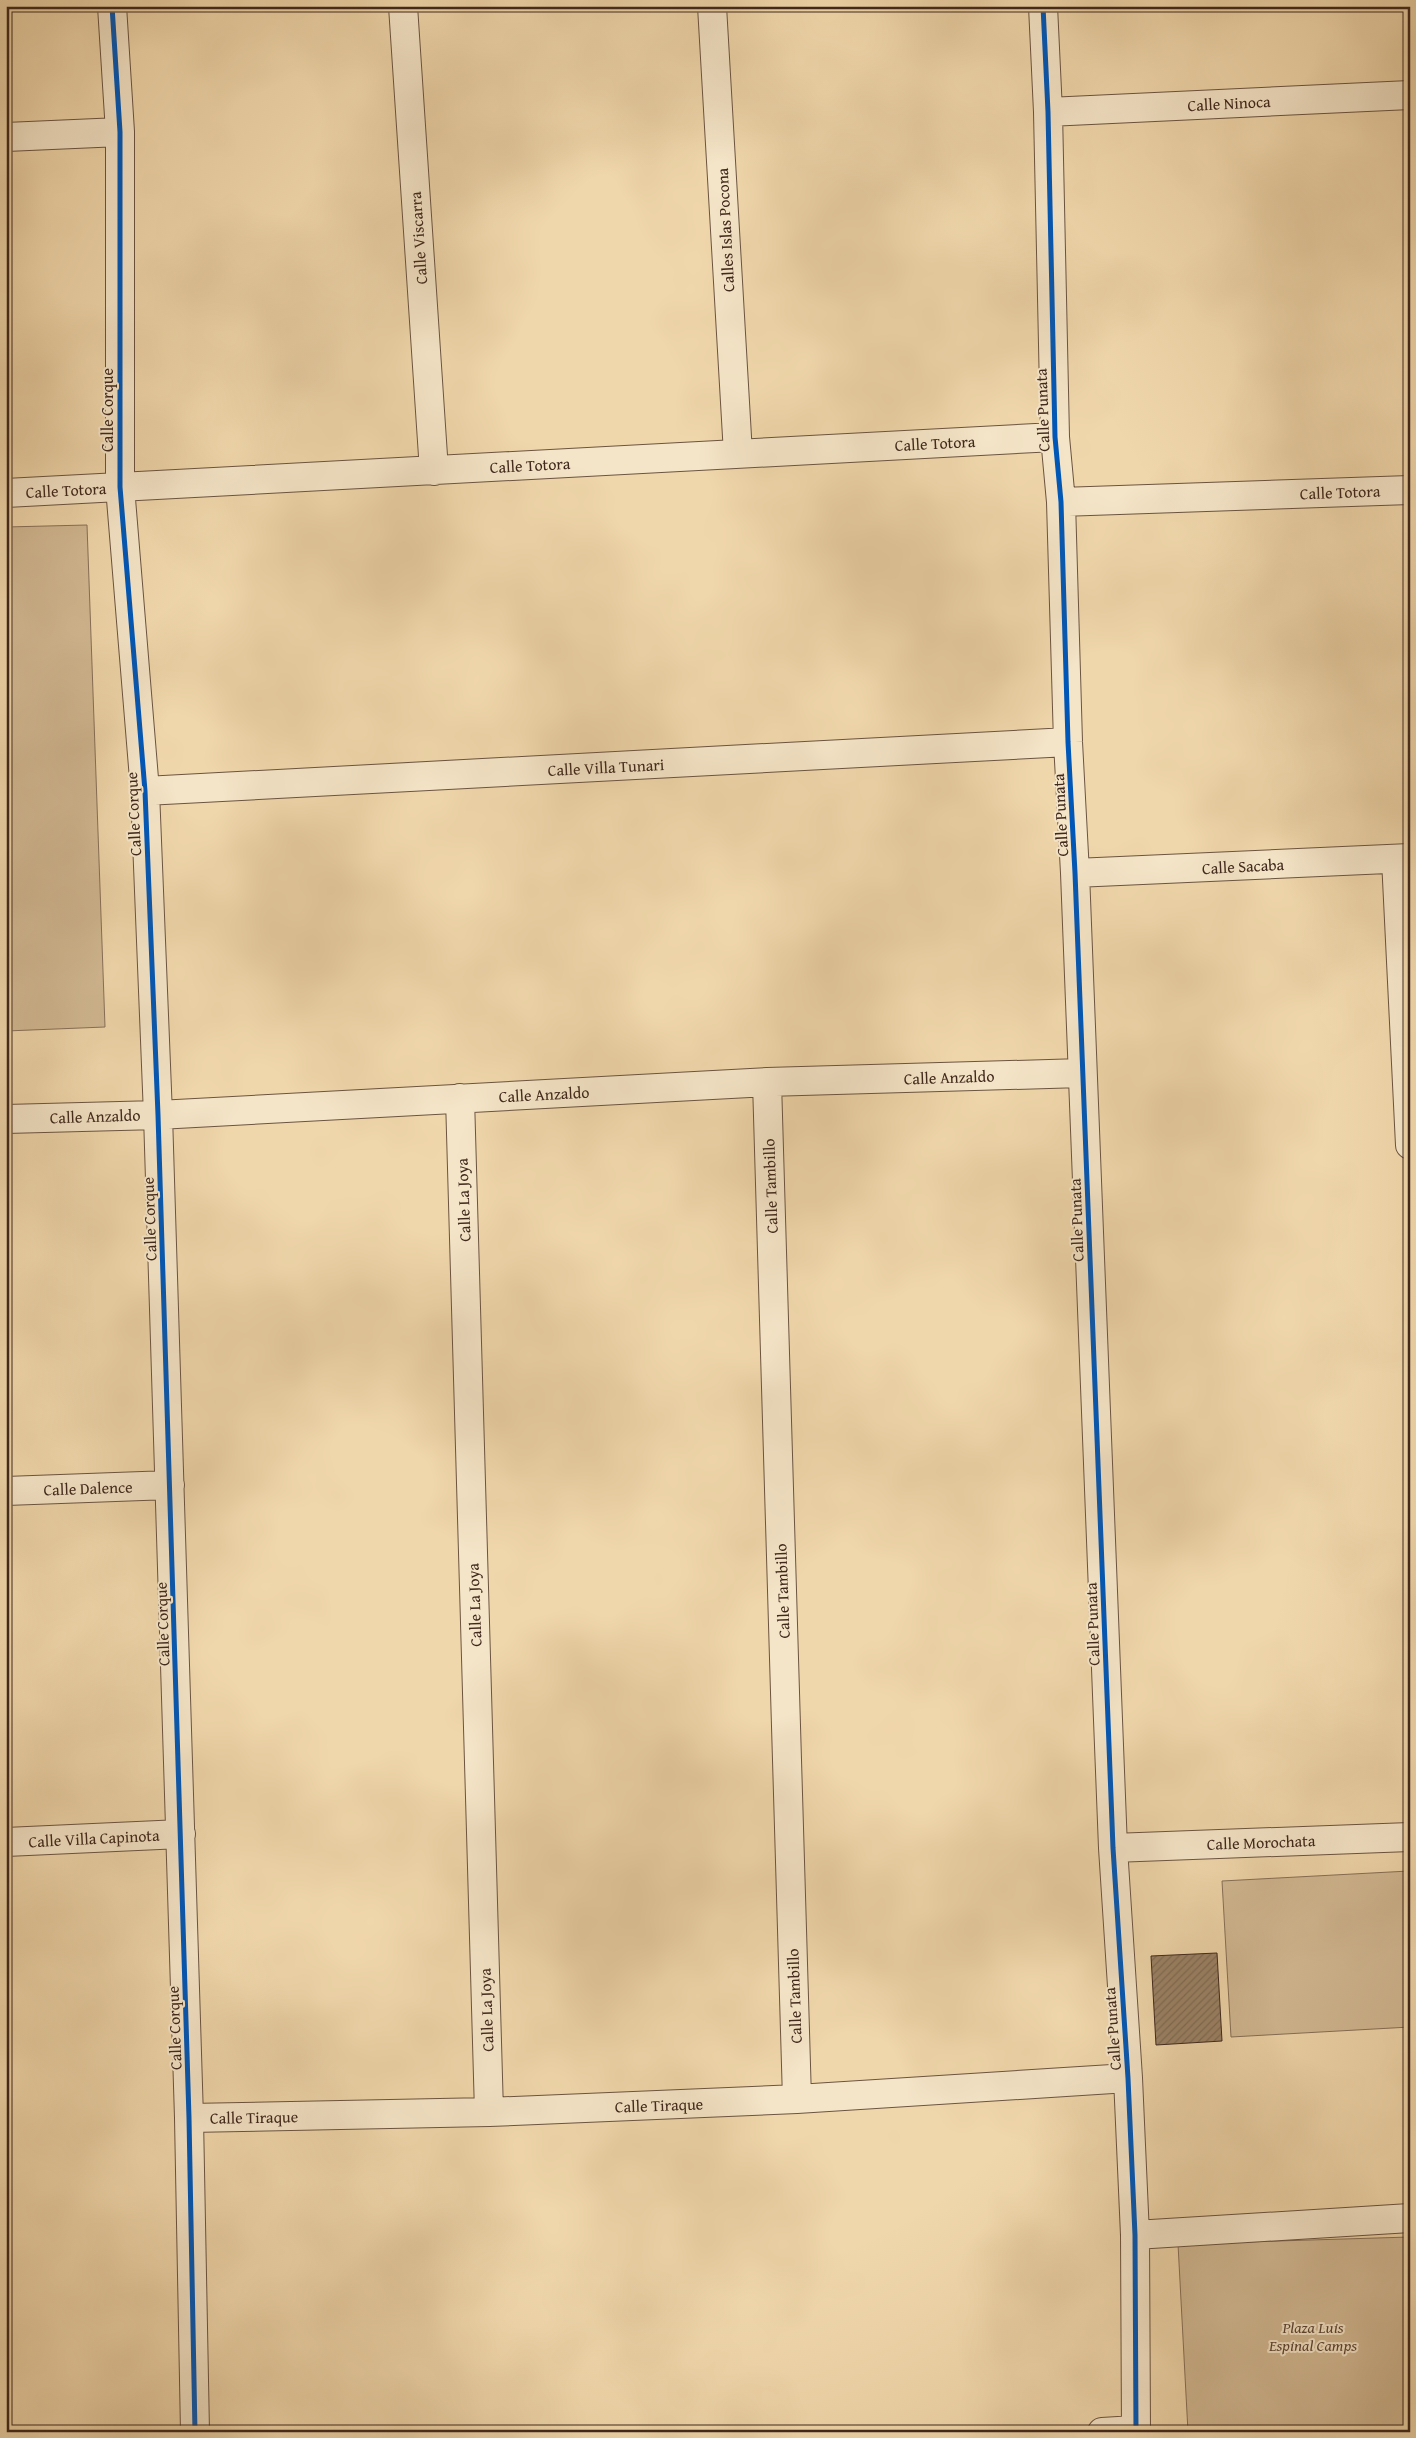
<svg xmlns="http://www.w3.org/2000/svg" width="1416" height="2438" font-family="'Gentium Book Plus',serif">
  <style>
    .green { fill: #d2b993; stroke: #887058 }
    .building { fill: url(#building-hatch); stroke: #3f281c }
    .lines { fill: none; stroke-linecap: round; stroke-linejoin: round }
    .minor-casing { stroke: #6b5440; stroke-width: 30 }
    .minor { stroke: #f5e5c8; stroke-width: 28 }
    .cycleway-casing { stroke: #f5e5c8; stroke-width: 8 }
    .cycleway { stroke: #0057b8; stroke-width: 5 }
    .labels { text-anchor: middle; stroke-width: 4; stroke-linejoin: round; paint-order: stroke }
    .street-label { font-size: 16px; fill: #3f281c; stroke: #f5e5c8 }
    .park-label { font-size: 16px; font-style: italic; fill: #5c4534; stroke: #f5e5c8 }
  </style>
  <defs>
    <pattern id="building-hatch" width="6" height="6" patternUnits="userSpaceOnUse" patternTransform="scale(1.25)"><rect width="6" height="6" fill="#9b8366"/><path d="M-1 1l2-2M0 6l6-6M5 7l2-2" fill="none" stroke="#806b53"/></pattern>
  </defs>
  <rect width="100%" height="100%" fill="#f0d7ab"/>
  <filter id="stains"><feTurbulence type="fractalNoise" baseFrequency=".004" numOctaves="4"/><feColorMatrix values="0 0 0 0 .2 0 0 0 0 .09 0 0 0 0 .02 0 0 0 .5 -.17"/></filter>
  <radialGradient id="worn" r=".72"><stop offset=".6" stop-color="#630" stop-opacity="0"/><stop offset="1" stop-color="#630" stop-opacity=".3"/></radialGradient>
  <!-- green -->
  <path class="green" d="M87,525L105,1027L6,1031V527Z
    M1409,1871L1410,2027L1231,2037L1222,1881Z
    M1410,2237V2432H1188L1178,2244Z"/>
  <!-- building -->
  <path class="building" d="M1217,1953L1222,2041L1156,2045L1151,1956Z"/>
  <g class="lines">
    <defs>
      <path id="minor" d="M112,6L120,132V487L145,791L158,1115L189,2118L195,2432
        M403,6L434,471
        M712,6L738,454
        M1043,6L1048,112L1055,437L1061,502L1068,742L1075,873L1113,1848L1128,2078L1135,2235L1136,2432
        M1048,112L1410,95
        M6,137L120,132
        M6,493L1055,437
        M1061,502L1410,490
        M145,791L1068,742
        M1396,859L1410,1145
        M1075,873L1410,858
        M767,1082L797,2099
        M460,1098L489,2112
        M6,1119L158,1115L767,1082L1082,1073
        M6,1491L170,1485
        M6,1842L181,1834
        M1113,1848L1410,1837
        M189,2118L489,2112L797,2099L1128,2078
        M1135,2235L1410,2218
        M1102,2432L1135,2430"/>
    </defs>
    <!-- minor casing -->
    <use href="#minor" class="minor-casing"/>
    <!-- minor -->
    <use href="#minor" class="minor"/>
    <defs>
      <path id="cycleway" d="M112,6L120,132V487L145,791L158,1115L189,2118L195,2432
        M1043,6L1048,112L1055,437L1061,502L1068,742L1075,873L1113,1848L1128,2078L1135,2235L1136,2432"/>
    </defs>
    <!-- cycleway casing -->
    <use href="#cycleway" class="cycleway-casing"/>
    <!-- cycleway -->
    <use href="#cycleway" class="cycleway"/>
  </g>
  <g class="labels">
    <!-- street labels -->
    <g class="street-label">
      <text transform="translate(1229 103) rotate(-3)" y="6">Calle Ninoca</text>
      <text transform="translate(725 230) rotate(-93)" y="6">Calles Islas Pocona</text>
      <text transform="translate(418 238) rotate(-94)" y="6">Calle Viscarra</text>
      <text transform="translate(107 410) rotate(-90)" y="6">Calle Corque</text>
      <text transform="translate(1042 410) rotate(-92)" y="6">Calle Punata</text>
      <text transform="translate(935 443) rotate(-3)" y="6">Calle Totora</text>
      <text transform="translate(530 465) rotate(-3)" y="6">Calle Totora</text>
      <text transform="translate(66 490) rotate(-3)" y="6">Calle Totora</text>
      <text transform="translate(1340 492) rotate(-2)" y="6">Calle Totora</text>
      <text transform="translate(606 767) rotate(-3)" y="6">Calle Villa Tunari</text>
      <text transform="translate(133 814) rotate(-93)" y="6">Calle Corque</text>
      <text transform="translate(1060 815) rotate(-93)" y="6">Calle Punata</text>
      <text transform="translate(1243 866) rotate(-3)" y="6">Calle Sacaba</text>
      <text transform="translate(949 1077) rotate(-2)" y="6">Calle Anzaldo</text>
      <text transform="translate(544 1094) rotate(-3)" y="6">Calle Anzaldo</text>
      <text transform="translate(95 1116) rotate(-2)" y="6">Calle Anzaldo</text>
      <text transform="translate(770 1186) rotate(-92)" y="6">Calle Tambillo</text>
      <text transform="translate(463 1200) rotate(-92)" y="6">Calle La Joya</text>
      <text transform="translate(149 1219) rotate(-92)" y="6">Calle Corque</text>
      <text transform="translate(1076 1220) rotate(-92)" y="6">Calle Punata</text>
      <text transform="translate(88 1488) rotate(-2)" y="6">Calle Dalence</text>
      <text transform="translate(782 1591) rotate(-92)" y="6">Calle Tambillo</text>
      <text transform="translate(474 1605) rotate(-92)" y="6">Calle La Joya</text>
      <text transform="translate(162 1624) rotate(-92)" y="6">Calle Corque</text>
      <text transform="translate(1092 1624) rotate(-92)" y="6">Calle Punata</text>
      <text transform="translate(94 1838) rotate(-3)" y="6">Calle Villa Capinota</text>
      <text transform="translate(1261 1842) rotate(-2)" y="6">Calle Morochata</text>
      <text transform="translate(794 1996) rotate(-92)" y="6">Calle Tambillo</text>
      <text transform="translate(486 2010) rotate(-92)" y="6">Calle La Joya</text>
      <text transform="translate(174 2028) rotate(-92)" y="6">Calle Corque</text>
      <text transform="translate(1112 2029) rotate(-94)" y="6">Calle Punata</text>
      <text transform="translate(659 2105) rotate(-2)" y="6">Calle Tiraque</text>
      <text transform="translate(254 2117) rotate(-1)" y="6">Calle Tiraque</text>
    </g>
    <!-- park labels -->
    <g class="park-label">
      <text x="1313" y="2333">Plaza Luis<tspan x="1313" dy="18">Espinal Camps</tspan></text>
    </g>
  </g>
  <!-- margin -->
  <rect width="1416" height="2438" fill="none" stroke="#f0d7ab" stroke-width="25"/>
  <rect x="8" y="8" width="1401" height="2423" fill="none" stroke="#3f281c" stroke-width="2.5"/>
  <rect x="12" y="12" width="1391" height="2413" fill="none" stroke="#3f281c"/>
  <rect width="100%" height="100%" filter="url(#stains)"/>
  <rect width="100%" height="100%" fill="url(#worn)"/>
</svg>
